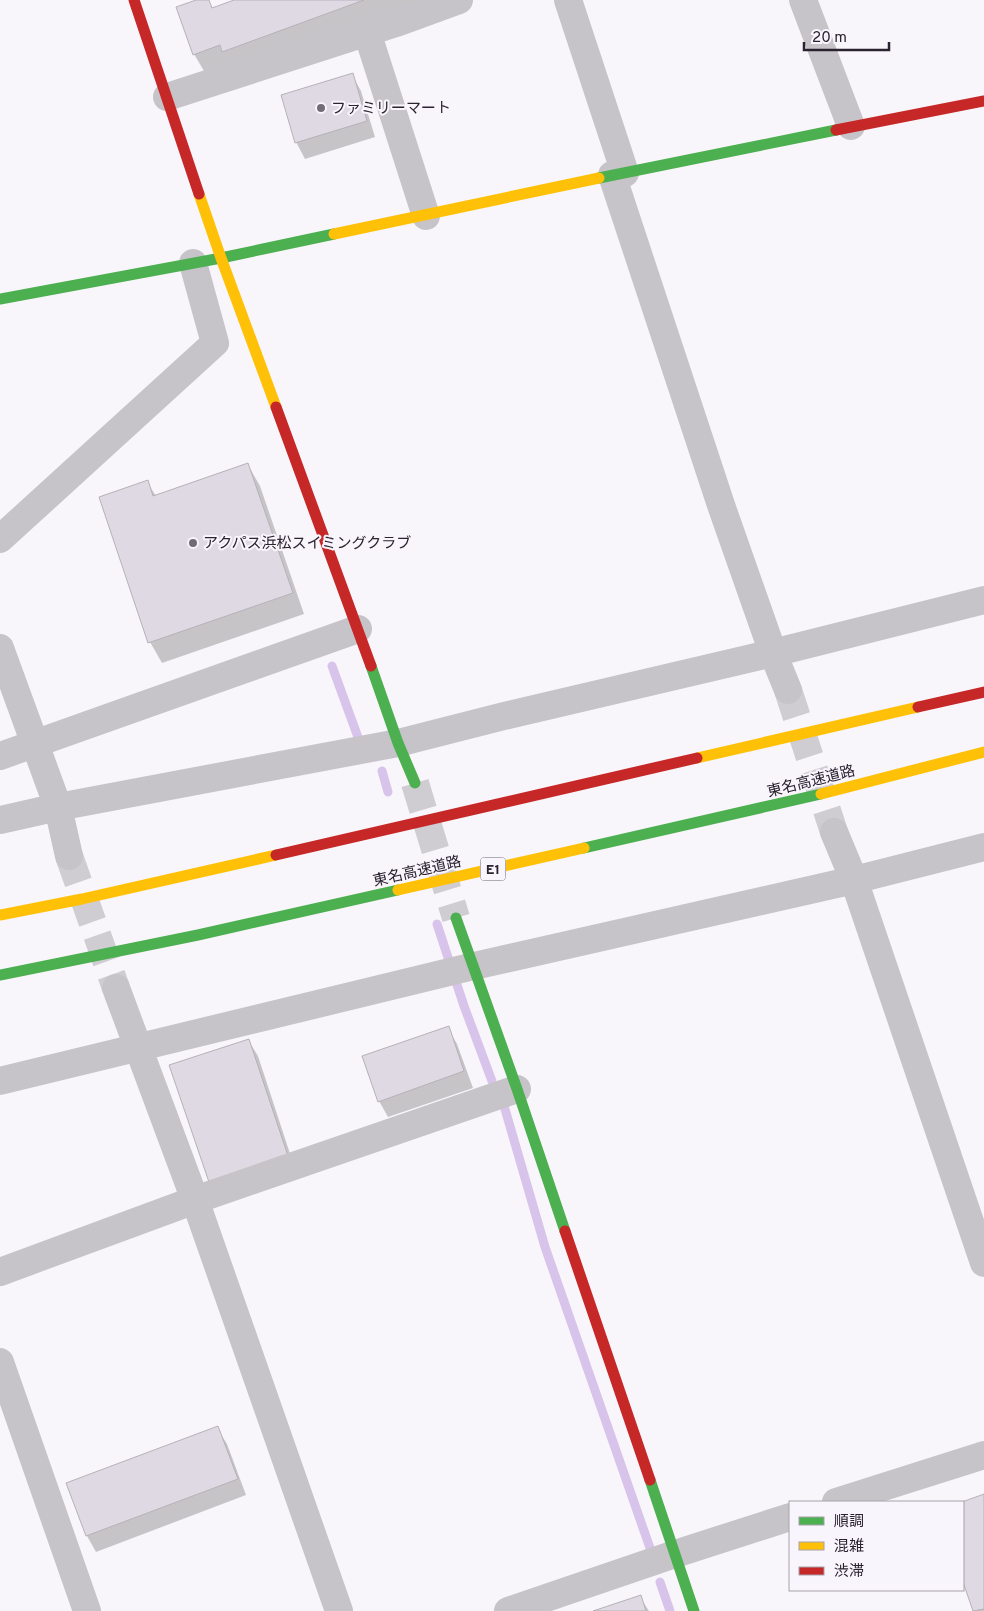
<svg xmlns="http://www.w3.org/2000/svg" width="984" height="1611" font-family="Overpass,'Noto Sans JP',sans-serif">
  <style>
    .shadow { fill: #0003 }
    .lines { fill: none; stroke-linecap: round; stroke-linejoin: round }
    .stream { stroke: #d8c3ea; stroke-width: 9 }
    .building { fill: #ded9e2; stroke: #b5b1b9 }
    .street-tunnel { stroke: #cfccd2; stroke-width: 28; stroke-dasharray: 28 14; stroke-linecap: butt }
    .secondary-tunnel { stroke: #cfccd2; stroke-width: 28; stroke-dasharray: 28 14; stroke-linecap: butt }
    .street { stroke: #c7c4c9; stroke-width: 28 }
    .fast { stroke: #4caf50; stroke-width: 11 }
    .slow { stroke: #ffc107; stroke-width: 11 }
    .jam { stroke: #c62828; stroke-width: 11 }
    .poi-dot { fill: #726c76; stroke: #f9f5fc; stroke-width: 2 }
    .labels { text-anchor: middle; stroke-width: 4; stroke-linejoin: round; paint-order: stroke }
    .shield { fill: #f9f5fc; stroke: #67616c; stroke-width: 1 }
    .shield-label { font-size: 14px; font-weight: bold; fill: #29222f }
    .poi-label { font-size: 15px; fill: #29222f; stroke: #f9f5fc; text-anchor: start }
    .street-label { font-size: 15px; fill: #29222f; stroke: #f9f5fc }
  </style>
  <rect width="100%" height="100%" fill="#f9f6fb"/>
  <!-- shadow -->
  <path class="shadow" d="M200,0H208L213,9L237,0H434L211,83L194,54Z
    M352,75L361,91L375,137L305,159L296,142Z
    M248,465L260,486L304,614L162,663L150,642L147,482L156,496Z
    M448,1028L457,1044L473,1088L388,1117L379,1101Z
    M248,1040L258,1056L297,1175L220,1201Z
    M217,1428L227,1444L246,1495L96,1552L87,1536L68,1484Z
    M984,1496V1611H974L963,1578V1503Z
    M640,1597L649,1611H597Z"/>
  <g class="lines">
    <!-- stream -->
    <path class="stream" d="M332,666L359,740
      M382,771L388,792
      M437,924L464,1006L492,1081
      M505,1109L545,1247L650,1548
      M660,1582L670,1611"/>
  </g>
  <!-- building -->
  <path class="building" d="M196,0H209L212,8L234,0H364L222,52L220,45L193,55L176,7Z
    M353,73L367,121L295,143L281,95Z
    M248,463L293,593L148,643L99,497L148,480L153,496Z
    M449,1026L464,1071L378,1102L362,1056Z
    M249,1039L289,1159L210,1185L169,1065Z
    M218,1426L238,1479L86,1536L66,1483Z
    M984,1494V1609L973,1611L963,1582L962,1502Z
    M641,1595L646,1611H593Z"/>
  <g class="lines">
    <!-- street-tunnel -->
    <path class="street-tunnel" d="M788,690L834,832
      M69,856L116,988"/>
    <!-- secondary-tunnel -->
    <path class="secondary-tunnel" d="M415,783L456,918"/>
    <!-- street -->
    <path class="street" d="M568,0L625,173
      M803,0L851,126
      M367,32L426,216
      M167,97L396,23L459,0
      M612,175L721,505L773,653L788,690
      M0,539L215,343L193,263
      M0,648L58,807L69,856
      M0,756L358,629
      M0,820L58,807L398,743L504,716L773,653L984,600
      M834,832L854,880L984,1263
      M116,988L195,1200L339,1611
      M0,1081L474,966L854,880L984,847
      M0,1272L195,1200L517,1089
      M0,1362L87,1611
      M836,1502L984,1455
      M508,1611L675,1554L790,1517"/>
    <!-- fast -->
    <path class="fast" d="M599,178L836,130
      M0,299L221,258L334,234
      M371,666L398,743L415,783
      M584,848L821,794
      M456,918L517,1089L565,1231
      M0,975L198,935L398,890
      M650,1480L694,1611"/>
    <!-- slow -->
    <path class="slow" d="M199,194L221,258L276,407
      M334,234L599,178
      M697,758L918,707
      M821,794L984,752
      M398,890L584,848
      M0,915L82,899L276,855"/>
    <!-- jam -->
    <path class="jam" d="M134,0L199,194
      M836,130L984,101
      M276,407L371,666
      M918,707L984,692
      M276,855L697,758
      M565,1231L650,1480"/>
  </g>
  <!-- markers -->
  <g class="poi-dot">
    <circle cx="321" cy="108" r="5"/>
    <circle cx="193" cy="543" r="5"/>
  </g>
  <g class="labels">
    <!-- shield labels -->
    <rect class="shield" x="480.5" y="857.5" width="25" height="23" rx="4"/>
    <g class="shield-label">
      <text x="493" y="874">E1</text>
    </g>
    <!-- poi labels -->
    <g class="poi-label">
      <text x="331" y="113">ファミリーマート</text>
      <text x="203" y="548">アクパス浜松スイミングクラブ</text>
    </g>
    <!-- street labels -->
    <g class="street-label">
      <text transform="translate(811 781) rotate(-14)" y="5">東名高速道路</text>
      <text transform="translate(417 871) rotate(-13)" y="5">東名高速道路</text>
    </g>
  </g>
  <!-- legend -->
  <rect x="789" y="1501" width="175" height="90" fill="#f9f5fc" stroke="#a6a1aa"/>
  <rect x="799" y="1517" width="25" height="8" fill="#4caf50" stroke="#a6a1aa"/>
  <text x="834" y="1526" font-size="15" fill="#29222f">順調</text>
  <rect x="799" y="1542" width="25" height="8" fill="#ffc107" stroke="#a6a1aa"/>
  <text x="834" y="1551" font-size="15" fill="#29222f">混雑</text>
  <rect x="799" y="1567" width="25" height="8" fill="#c62828" stroke="#a6a1aa"/>
  <text x="834" y="1576" font-size="15" fill="#29222f">渋滞</text>
  <!-- scale -->
  <path d="M804 42v8h85v-8" fill="none" stroke="#29222f" stroke-width="2.5"/>
  <text x="812" y="42" font-size="15" fill="#29222f" stroke="#f9f5fc" stroke-width="4" paint-order="stroke">20 m</text>
</svg>
